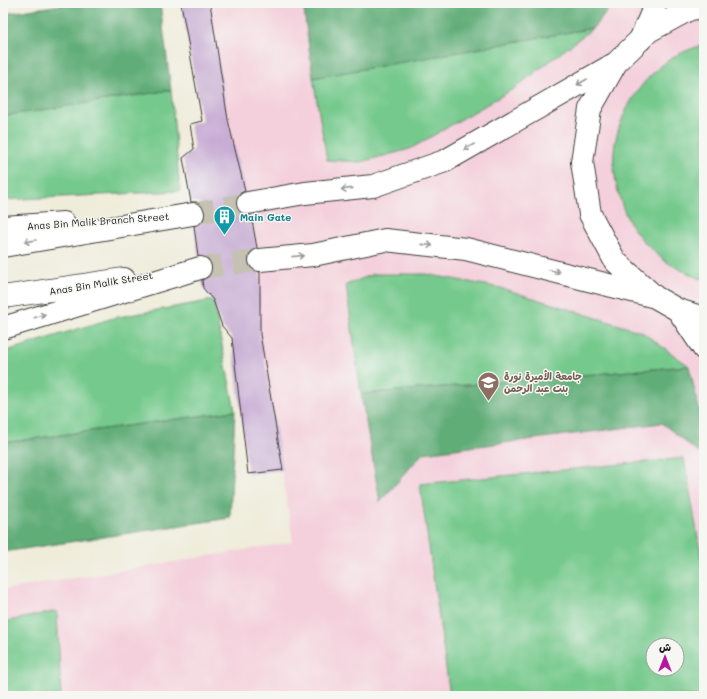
<svg xmlns="http://www.w3.org/2000/svg" width="707" height="699" font-family="Mali,'Playpen Sans Arabic',sans-serif">
  <style>
    .built { fill: #f4cfdc; fill-rule: evenodd }
    .green { fill: #75c98c; stroke: #487254; fill-rule: evenodd }
    .forest { fill: #60ad78; stroke: #3e644a }
    .building { fill: #c6aad3 }
    .lines { fill: none; stroke-linecap: round; stroke-linejoin: round }
    .major-tunnel { stroke: #c5c2b4; stroke-width: 22; stroke-dasharray: 22 11; stroke-linecap: butt }
    .minor-casing { stroke: #3c3b38; stroke-width: 24 }
    .major-casing { stroke: #3c3b38; stroke-width: 24 }
    .minor { stroke: #fff; stroke-width: 22 }
    .major { stroke: #fff; stroke-width: 22 }
    .rail-casing { stroke: #1c1c1c; stroke-width: 4.5 }
    .rail { stroke: #f6f6f2; stroke-width: 3; stroke-dasharray: 9; stroke-linecap: butt }
    .oneway { stroke: #999 }
    .labels { text-anchor: middle; stroke-width: 3; stroke-linejoin: round; paint-order: stroke }
    .culture-label { font-size: 10px; font-weight: bold; fill: #0d838f; stroke: #f6f6f2; text-anchor: start }
    .street-label { font-size: 10px; fill: #1c1c1c; stroke: #f6f6f2 }
    .education-label { font-size: 10px; font-weight: bold; fill: #785e54; stroke: #f6f6f2; text-anchor: start }
  </style>
  <rect width="100%" height="100%" fill="#f6f6f2"/>
  <filter id="ink" filterUnits="userSpaceOnUse"><feTurbulence type="fractalNoise" baseFrequency=".025" numOctaves="2"/><feDisplacementMap in="SourceGraphic" scale="8" xChannelSelector="R" yChannelSelector="G"/><feConvolveMatrix kernelMatrix="1 2 1 2 8 2 1 2 1" color-interpolation-filters="sRGB"/></filter>
  <filter id="wash" filterUnits="userSpaceOnUse"><feTurbulence type="fractalNoise" baseFrequency=".012" numOctaves="4" result="noise"/><feDisplacementMap in="SourceGraphic" scale="16" xChannelSelector="R" yChannelSelector="G"/><feGaussianBlur stdDeviation="0.9" result="paint"/><feColorMatrix in="noise" values="0 0 0 0 0 0 0 0 0 0 0 0 0 0 0 0 0 1.4 0 .05"/><feComposite in="paint" operator="in"/></filter>
  <g filter="url(#wash)">
    <rect width="100%" height="100%" fill="#efecda"/>
    <!-- built -->
    <path class="built" d="M210,3H704V696H3V590L293,542L260,334V260L248,203L228,120ZM653,645H677V669H653Z"/>
    <!-- green -->
    <path class="green" d="M593,28L515,88L410,149L361,162L327,160L313,78Z
      M704,45V279L697,278C685,271 670,266 660,257C652,251 636,234 631,225C619,205 610,167 615,143C624,98 658,55 704,45Z
      M171,90L180,191L3,200V116Z
      M374,274H426L501,288L642,332L689,366L361,394L346,285Z
      M213,300L235,411L3,443V352L113,318Z
      M684,458L704,572V696H450L420,484ZM653,645H677V669H653Z
      M57,611L61,696H3V622Z"/>
    <!-- forest -->
    <path class="forest" d="M73,3H160L171,90L3,116V14Z
      M303,3H614L593,28L313,78Z
      M689,366L704,429V457L662,423L423,453L380,502L361,394Z
      M235,411L230,518L3,552V443Z"/>
    <g id="blocks">
      <!-- building -->
      <path class="building" d="M181,3H210L228,120L245,191L240,193L236,198V206L238,211L243,215H251L257,248L249,254L248,262L250,268L260,272V334L283,470L248,474L232,338L222,326L213,300L203,288L202,280L209,276L212,271V265L208,259L198,256L194,226L201,223L205,219V212L202,206L197,202H191L183,158L194,149L190,124L202,121Z"/>
    </g>
  </g>
  <g filter="url(#ink)">
    <use href="#blocks" fill-opacity="0" stroke="#3c3b38" stroke-width="1"/>
    <g class="lines">
      <!-- major-tunnel -->
      <path class="major-tunnel" d="M193,214L248,203
        M200,268L260,260"/>
      <defs>
        <path id="minor" d="M640,40L656,3
          M678,310L704,349"/>
        <path id="major" d="M704,7L690,9L649,31L616,63L590,109L582,162L590,214L615,261L655,297L678,310L704,318
          M248,203L305,193L373,186L445,161L616,63
          M3,227L64,223
          M3,246L193,214
          M260,260L313,255L385,240L466,249L652,296
          M3,297L124,279
          M3,328L200,268"/>
      </defs>
      <!-- minor casing -->
      <use href="#minor" class="minor-casing"/>
      <!-- major casing -->
      <use href="#major" class="major-casing"/>
      <!-- minor -->
      <use href="#minor" class="minor"/>
      <!-- major -->
      <use href="#major" class="major"/>
      <defs>
        <path id="rail" d="M3,696H4"/>
      </defs>
      <!-- rail casing -->
      <use href="#rail" class="rail-casing"/>
      <!-- rail -->
      <use href="#rail" class="rail"/>
    </g>
    <!-- one-way arrows -->
    <defs><path id="oneway-shaft" d="M-6 0H5M1.5-3L5.5 0L1.5 3" fill="none" stroke-width="1.6" stroke-linecap="round" stroke-linejoin="round"/></defs>
    <g class="oneway">
      <use href="#oneway-shaft" transform="translate(582 82) rotate(150)"/>
      <use href="#oneway-shaft" transform="translate(469 147) rotate(150)"/>
      <use href="#oneway-shaft" transform="translate(347 189) rotate(174)"/>
      <use href="#oneway-shaft" transform="translate(30 241) rotate(170)"/>
      <use href="#oneway-shaft" transform="translate(427 245) rotate(6)"/>
      <use href="#oneway-shaft" transform="translate(298 256) rotate(-6)"/>
      <use href="#oneway-shaft" transform="translate(554 271) rotate(15)"/>
      <use href="#oneway-shaft" transform="translate(40 316) rotate(-17)"/>
    </g>
  </g>
  <!-- icons -->
  <defs>
    <symbol id="building-pin" viewBox="-11 -11 22 30"><path d="M0 17L-7.5 6A9.5 9.5 0 1 1 7.5 6Z" fill="#0f9aa8" stroke="#f6f6f2"/><path d="M-4-6H4V6H1V3H-1V6H-4ZM-2.5-4.3h1.7v1.8h-1.7ZM.8-4.3h1.7v1.8H.8ZM-2.5-1h1.7V.8h-1.7ZM.8-1h1.7V.8H.8Z" fill="#fff"/></symbol>
    <symbol id="university-pin" viewBox="-11 -11 22 30"><path d="M0 17L-7.5 6A9.5 9.5 0 1 1 7.5 6Z" fill="#8d6e63" stroke="#f6f6f2"/><path d="M0-5L7-2L0 1L-7-2ZM-4 1L0 2.5L4 1V4Q0 6-4 4Z" fill="#fff"/></symbol>
  </defs>
  <g fill-rule="evenodd">
    <use href="#building-pin" x="212" y="204" width="25" height="34"/>
    <use href="#university-pin" x="476" y="370" width="25" height="34"/>
  </g>
  <g class="labels">
    <!-- culture labels -->
    <g class="culture-label">
      <text x="240" y="221">Main Gate</text>
    </g>
    <!-- street labels -->
    <g class="street-label">
      <text transform="translate(98 221) rotate(-4)" y="4">Anas Bin Malik Branch Street</text>
      <text transform="translate(101 283) rotate(-9)" y="4">Anas Bin Malik Street</text>
    </g>
    <!-- education labels -->
    <g class="education-label">
      <text x="504" y="380">جامعة الأميرة نورة<tspan x="504" dy="12">بنت عبد الرحمن</tspan></text>
    </g>
  </g>
  <!-- margin -->
  <rect width="707" height="699" fill="none" stroke="#f6f6f2" stroke-width="16"/>
  <!-- north arrow -->
  <g transform="translate(665 657)"><circle r="19" fill="#f6f6f2" stroke="#9f9f9c"/>
  <path d="M0-3L7 15L0 10L-7 15Z" fill="#b5179e"/>
  <text y="-6" font-size="11" font-weight="bold" text-anchor="middle" fill="#1c1c1c">ش</text>
  </g>
</svg>
